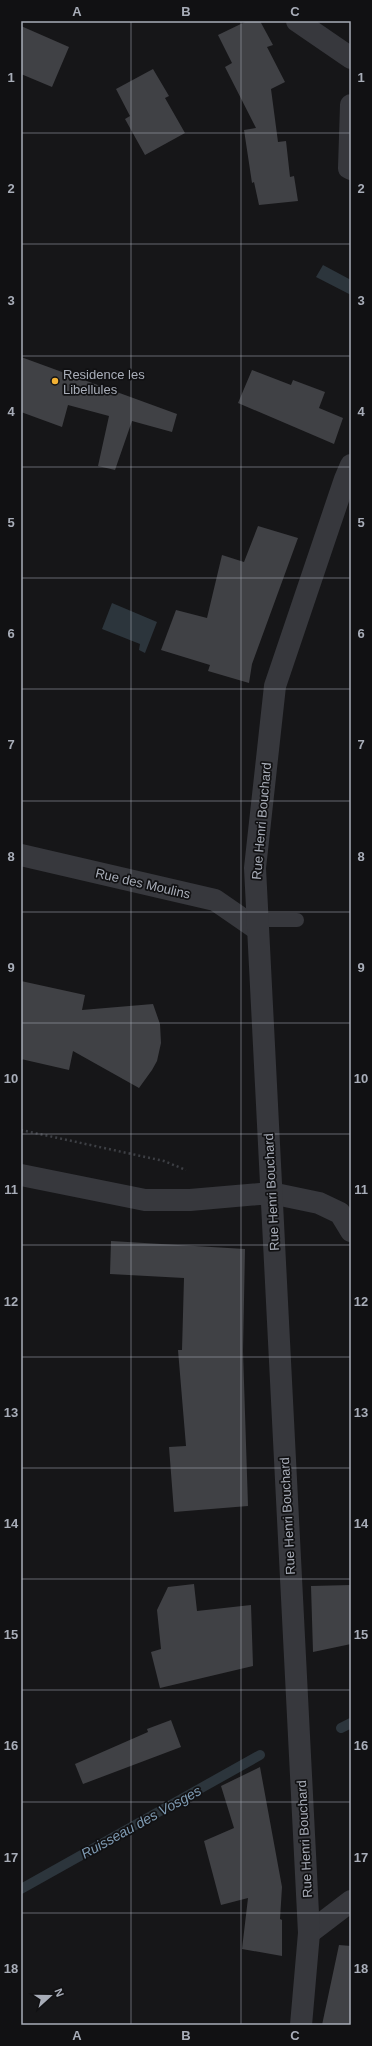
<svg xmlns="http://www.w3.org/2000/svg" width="372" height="2046" font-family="Helvetica,sans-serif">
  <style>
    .water { fill: #2c353c }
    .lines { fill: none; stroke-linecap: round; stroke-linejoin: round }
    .stream { stroke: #2c353c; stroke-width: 10 }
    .building { fill: #404145 }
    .path { stroke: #3d3f44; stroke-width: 2.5; stroke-dasharray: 2 3; stroke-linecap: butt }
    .service { stroke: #37383d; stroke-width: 14 }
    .minor { stroke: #37383d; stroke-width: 22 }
    .tertiary { stroke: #37383d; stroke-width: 22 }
    .grid { fill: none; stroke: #a8adb8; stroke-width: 1; stroke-opacity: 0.55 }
    .poi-dot { fill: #f2b134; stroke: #111113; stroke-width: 1.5 }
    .labels { text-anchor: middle; stroke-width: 3.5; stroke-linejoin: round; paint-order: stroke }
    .poi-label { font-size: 13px; fill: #a8adb8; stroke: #111113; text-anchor: start }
    .street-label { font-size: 13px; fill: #a8adb8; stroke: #111113 }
    .water-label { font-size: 14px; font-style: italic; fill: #7f9bb3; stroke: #111113 }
    .neatline { fill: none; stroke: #a8adb8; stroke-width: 1.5 }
    .grid-label { font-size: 13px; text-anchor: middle; font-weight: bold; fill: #a8adb8 }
  </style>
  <rect width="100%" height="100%" fill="#161618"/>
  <!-- water -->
  <path class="water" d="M323,265L351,280V295L316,277Z
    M112,603L157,622L145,653L139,650L140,644L102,629Z"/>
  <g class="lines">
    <!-- stream -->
    <path class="stream" d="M341,1728L351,1723
      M21,1889L260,1755"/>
  </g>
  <!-- building -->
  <path class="building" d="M247,21H260L273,45L267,47L285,82L271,89L278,142L286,141L290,177L294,176L298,201L259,205L254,182L252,183L244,130L256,128L225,67L232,63L218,35Z
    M21,26L69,47L52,87L21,74Z
    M153,69L169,96L165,98L185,133L145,155L125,119L130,116L116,89Z
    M21,357L177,414L172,432L132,421L115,470L98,466L109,416L68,405L62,427L21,412Z
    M252,370L291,385L293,380L325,392L319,408L343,418L334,444L238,403Z
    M258,526L298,538L252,664L249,683L208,671L210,665L161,650L176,610L207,618L222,555L244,562Z
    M21,981L85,995L82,1010L153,1004L160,1024L161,1043L157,1061L152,1070L139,1088L73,1051L69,1070L21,1059Z
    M111,1241L245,1249L243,1351L248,1506L174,1512L169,1447L186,1446L178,1350H182L184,1278L110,1274Z
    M194,1584L197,1611L251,1605L253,1666L160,1688L151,1652L161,1649L157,1610L168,1587Z
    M351,1585V1644L313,1652L311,1586Z
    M171,1720L181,1747L83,1784L75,1764L148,1732L147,1729Z
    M260,1767L282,1887L280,1919L282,1920V1956L242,1949L248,1898L221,1905L204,1841L234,1828L221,1786Z
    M339,1945L351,1946V2025H322Z"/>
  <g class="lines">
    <!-- path -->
    <path class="path" d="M21,1130L164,1161L186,1170"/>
    <!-- service -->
    <path class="service" d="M257,920H297"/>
    <!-- minor -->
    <path class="minor" d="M297,21L351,58
      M351,105L349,168L351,169
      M21,855L215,900L257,929
      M271,1193L319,1203L340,1213L351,1231
      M309,1933L351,1901"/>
    <!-- tertiary -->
    <path class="tertiary" d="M21,1175L145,1200H190L271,1193
      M301,2025L309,1933L255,868L275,686L345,479L351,465"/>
  </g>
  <!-- grid -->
  <path class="grid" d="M131,21V2025M241,21V2025M21,133H351M21,244H351M21,356H351M21,467H351M21,578H351M21,689H351M21,801H351M21,912H351M21,1023H351M21,1134H351M21,1245H351M21,1357H351M21,1468H351M21,1579H351M21,1690H351M21,1802H351M21,1913H351"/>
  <!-- markers -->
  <circle class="poi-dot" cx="55" cy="381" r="4"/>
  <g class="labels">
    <!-- poi labels -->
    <g class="poi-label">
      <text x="63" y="379">Residence les<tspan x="63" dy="15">Libellules</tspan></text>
    </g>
    <!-- street labels -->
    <g class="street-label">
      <text transform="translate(261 821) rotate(-85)" y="5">Rue Henri Bouchard</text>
      <text transform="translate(143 883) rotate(13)" y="5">Rue des Moulins</text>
      <text transform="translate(271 1192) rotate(-93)" y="5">Rue Henri Bouchard</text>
      <text transform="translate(287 1516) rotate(-93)" y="5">Rue Henri Bouchard</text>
      <text transform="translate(304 1839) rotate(-93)" y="5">Rue Henri Bouchard</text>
    </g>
    <!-- water labels -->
    <g class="water-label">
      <text transform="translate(141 1822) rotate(-29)" y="5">Ruisseau des Vosges</text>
    </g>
  </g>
  <!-- border -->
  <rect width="372" height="2046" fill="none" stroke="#111113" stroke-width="44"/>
  <!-- north arrow -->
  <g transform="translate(50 1996) rotate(69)" stroke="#111113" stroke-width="3" paint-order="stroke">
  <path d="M0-3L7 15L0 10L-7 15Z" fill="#a8adb8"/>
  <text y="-6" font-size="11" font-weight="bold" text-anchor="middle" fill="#a8adb8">N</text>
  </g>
  <rect x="22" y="22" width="328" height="2002" class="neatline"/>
  <g class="grid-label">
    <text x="77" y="16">A</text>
    <text x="186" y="16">B</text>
    <text x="295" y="16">C</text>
    <text x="11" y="82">1</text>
    <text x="361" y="82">1</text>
    <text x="11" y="193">2</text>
    <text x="361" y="193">2</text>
    <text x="11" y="305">3</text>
    <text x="361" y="305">3</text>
    <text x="11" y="416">4</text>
    <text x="361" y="416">4</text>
    <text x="11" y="527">5</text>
    <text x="361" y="527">5</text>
    <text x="11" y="638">6</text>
    <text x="361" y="638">6</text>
    <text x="11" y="749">7</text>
    <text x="361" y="749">7</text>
    <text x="11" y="861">8</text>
    <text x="361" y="861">8</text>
    <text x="11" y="972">9</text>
    <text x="361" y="972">9</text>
    <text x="11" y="1083">10</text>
    <text x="361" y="1083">10</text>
    <text x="11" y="1194">11</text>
    <text x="361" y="1194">11</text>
    <text x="11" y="1306">12</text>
    <text x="361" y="1306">12</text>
    <text x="11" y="1417">13</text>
    <text x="361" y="1417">13</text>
    <text x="11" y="1528">14</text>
    <text x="361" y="1528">14</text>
    <text x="11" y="1639">15</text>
    <text x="361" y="1639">15</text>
    <text x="11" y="1750">16</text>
    <text x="361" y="1750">16</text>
    <text x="11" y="1862">17</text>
    <text x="361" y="1862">17</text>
    <text x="11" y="1973">18</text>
    <text x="361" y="1973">18</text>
    <text x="77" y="2040">A</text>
    <text x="186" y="2040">B</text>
    <text x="295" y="2040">C</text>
  </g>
</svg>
